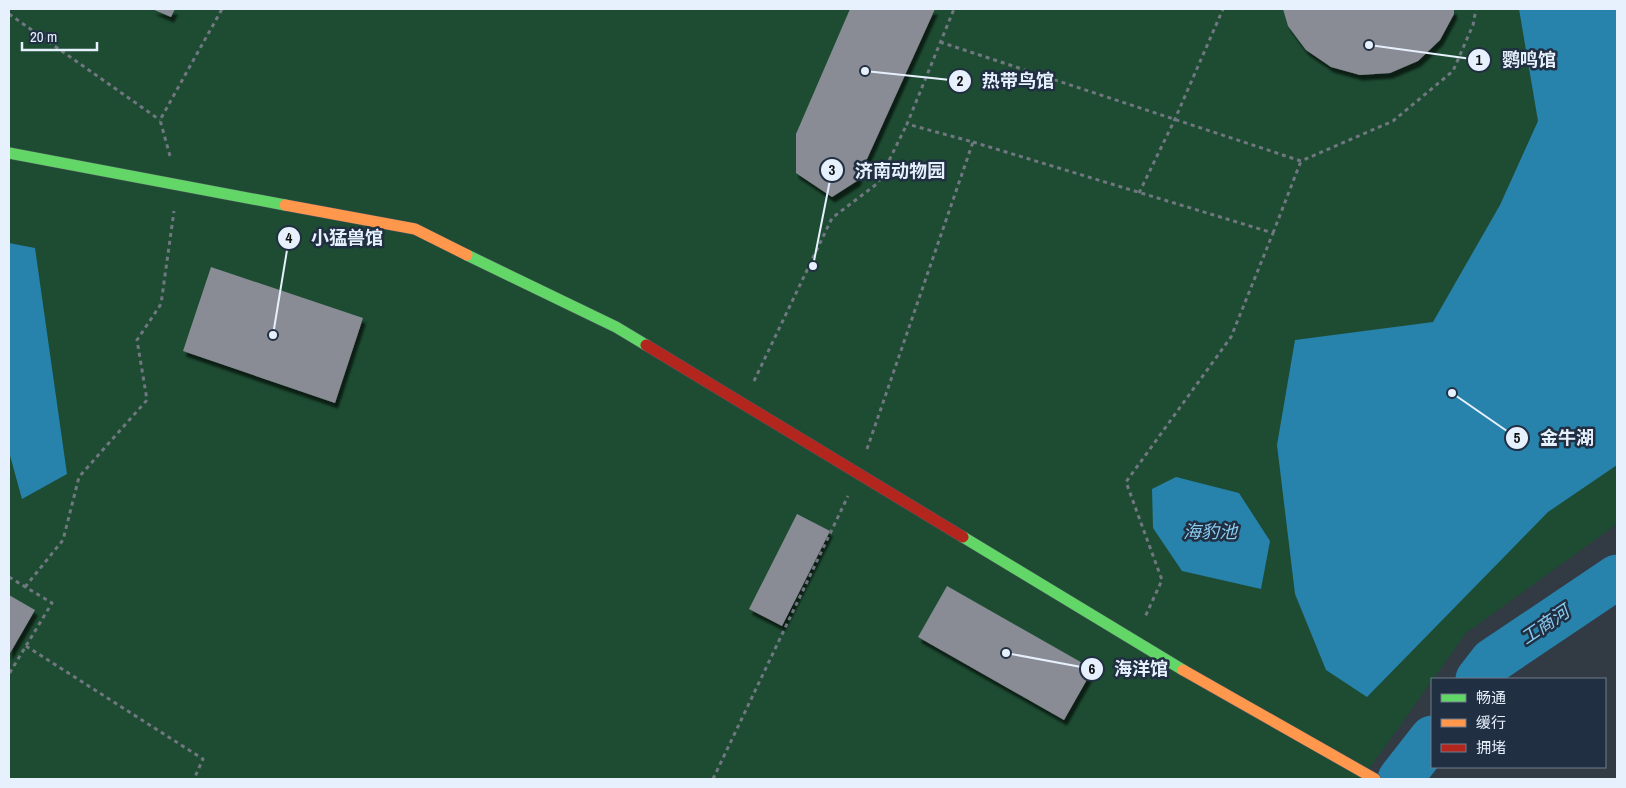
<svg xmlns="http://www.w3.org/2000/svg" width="1626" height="788" font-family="'Archivo Narrow','Noto Sans SC',sans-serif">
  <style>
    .green { fill: #1d4c32 }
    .water { fill: #2782ac }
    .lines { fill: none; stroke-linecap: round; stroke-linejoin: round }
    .river { stroke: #2782ac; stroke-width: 45 }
    .building { fill: #898b95; filter: url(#shadow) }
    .fast-casing { stroke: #505761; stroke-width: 12 }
    .slow-casing { stroke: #505761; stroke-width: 12 }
    .jam-casing { stroke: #505761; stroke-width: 12 }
    .path { stroke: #717780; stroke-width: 3; stroke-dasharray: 4 4; stroke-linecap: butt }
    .fast { stroke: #63d668; stroke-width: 11 }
    .slow { stroke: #ff974d; stroke-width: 11 }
    .jam { stroke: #b3261e; stroke-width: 11 }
    .labels { text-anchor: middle; stroke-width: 5; stroke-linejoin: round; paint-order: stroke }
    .water-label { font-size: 18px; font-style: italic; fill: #8bccf1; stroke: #202f41 }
    .leader { fill: none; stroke: #e7f0fd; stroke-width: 2 }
    .callout-dot { fill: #e7f0fd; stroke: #202f41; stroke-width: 2 }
    .mark-label { font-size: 15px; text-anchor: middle; font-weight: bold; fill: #111 }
    .callout-label { font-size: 18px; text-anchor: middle; font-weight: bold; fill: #e7f0fd; stroke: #202f41; stroke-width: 5; stroke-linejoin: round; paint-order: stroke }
  </style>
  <defs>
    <filter id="shadow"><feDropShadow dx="3" dy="5.5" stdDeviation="1" flood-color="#0009"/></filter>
  </defs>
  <rect width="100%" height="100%" fill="#323a44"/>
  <!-- green -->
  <path class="green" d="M9,9H1617V524L1466,633L1362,779H9Z"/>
  <!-- water -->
  <path class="water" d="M1519,9H1617V465L1548,512L1367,697L1326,670L1295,594L1277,445L1295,340L1433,322L1500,205L1538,121Z
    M9,243L35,248L67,474L22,499L9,452Z
    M1176,477L1239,493L1270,541L1261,589L1182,571L1153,528L1152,489Z"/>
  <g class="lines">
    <!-- river -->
    <path class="river" d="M1478,679L1492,661L1617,577
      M1400,779L1432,738"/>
  </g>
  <!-- building -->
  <path class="building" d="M152,9H175L171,17Z
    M850,9H935L857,181L832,197L796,173V134Z
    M1283,9H1454V14L1440,40L1418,61L1390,73L1360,75L1331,67L1306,50L1288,26Z
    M211,267L363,318L335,403L183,351Z
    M797,514L830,531L782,626L749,609Z
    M947,586L1093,669L1064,720L918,637Z
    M9,595L35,610L9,655Z"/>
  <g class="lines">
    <defs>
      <path id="fast" d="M9,153L285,205
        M467,255L616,327L646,345
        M963,537L1183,670"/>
      <path id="slow" d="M285,205L415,229L467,255
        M1183,670L1375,779"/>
      <path id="jam" d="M646,345L963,537"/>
    </defs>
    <!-- fast casing -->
    <use href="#fast" class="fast-casing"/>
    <!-- slow casing -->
    <use href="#slow" class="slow-casing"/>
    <!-- jam casing -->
    <use href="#jam" class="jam-casing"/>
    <!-- path -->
    <path class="path" d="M9,14L160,120
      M940,42L1301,161L1393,121L1453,71L1473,25L1476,9
      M973,142L1273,233L1231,337L1126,482L1162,580L1145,617
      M170,156L160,120L222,9
      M1139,193L1175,119L1223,9
      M1273,233L1301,161
      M754,381L832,218L878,183L907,124
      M867,449L973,142L907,124L954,9
      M9,577L52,603L9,674
      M25,587L63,540L79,477L147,400L137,340L161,304L174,211
      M26,646L203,759L194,779
      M713,779L848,496"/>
    <!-- fast -->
    <use href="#fast" class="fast"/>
    <!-- slow -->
    <use href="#slow" class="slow"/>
    <!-- jam -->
    <use href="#jam" class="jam"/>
  </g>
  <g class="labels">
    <!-- water labels -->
    <g class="water-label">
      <text x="1210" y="538">海豹池</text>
      <text transform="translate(1545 625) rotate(-34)" y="6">工商河</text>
    </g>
  </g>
  <!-- callouts -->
  <path class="leader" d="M1369 45L1479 60M865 71L960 81M813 266L832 170M273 335L289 238M1452 393L1517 438M1006 653L1092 669"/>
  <g class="callout-dot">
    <circle cx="1369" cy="45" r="5"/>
    <circle cx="865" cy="71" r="5"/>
    <circle cx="813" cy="266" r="5"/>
    <circle cx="273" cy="335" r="5"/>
    <circle cx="1452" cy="393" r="5"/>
    <circle cx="1006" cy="653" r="5"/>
    <circle cx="1479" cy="60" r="12"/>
    <circle cx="960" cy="81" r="12"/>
    <circle cx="832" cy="170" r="12"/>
    <circle cx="289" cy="238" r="12"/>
    <circle cx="1517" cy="438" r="12"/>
    <circle cx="1092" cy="669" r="12"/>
  </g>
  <g class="mark-label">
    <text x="1479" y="65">1</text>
    <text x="960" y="86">2</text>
    <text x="832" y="175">3</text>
    <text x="289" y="243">4</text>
    <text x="1517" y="443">5</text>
    <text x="1092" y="674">6</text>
  </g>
  <g class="callout-label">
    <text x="1529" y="66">鹦鸣馆</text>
    <text x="1018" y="87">热带鸟馆</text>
    <text x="900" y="177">济南动物园</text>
    <text x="347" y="244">小猛兽馆</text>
    <text x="1567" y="444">金牛湖</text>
    <text x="1141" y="675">海洋馆</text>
  </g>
  <!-- border -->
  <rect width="1626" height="788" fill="none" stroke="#e7f0fd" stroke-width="20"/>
  <!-- legend -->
  <rect x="1431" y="678" width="175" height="90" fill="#202f41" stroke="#707c8c"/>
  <rect x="1441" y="694" width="25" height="8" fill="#63d668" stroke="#707c8c"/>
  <text x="1476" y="703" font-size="15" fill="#e7f0fd">畅通</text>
  <rect x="1441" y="719" width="25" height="8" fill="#ff974d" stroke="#707c8c"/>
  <text x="1476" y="728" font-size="15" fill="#e7f0fd">缓行</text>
  <rect x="1441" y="744" width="25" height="8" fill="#b3261e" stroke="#707c8c"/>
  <text x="1476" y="753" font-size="15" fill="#e7f0fd">拥堵</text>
  <!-- scale -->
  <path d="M22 42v8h75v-8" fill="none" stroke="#e7f0fd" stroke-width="2.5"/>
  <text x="30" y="42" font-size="15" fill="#e7f0fd" stroke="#202f41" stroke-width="4" paint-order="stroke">20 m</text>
</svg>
